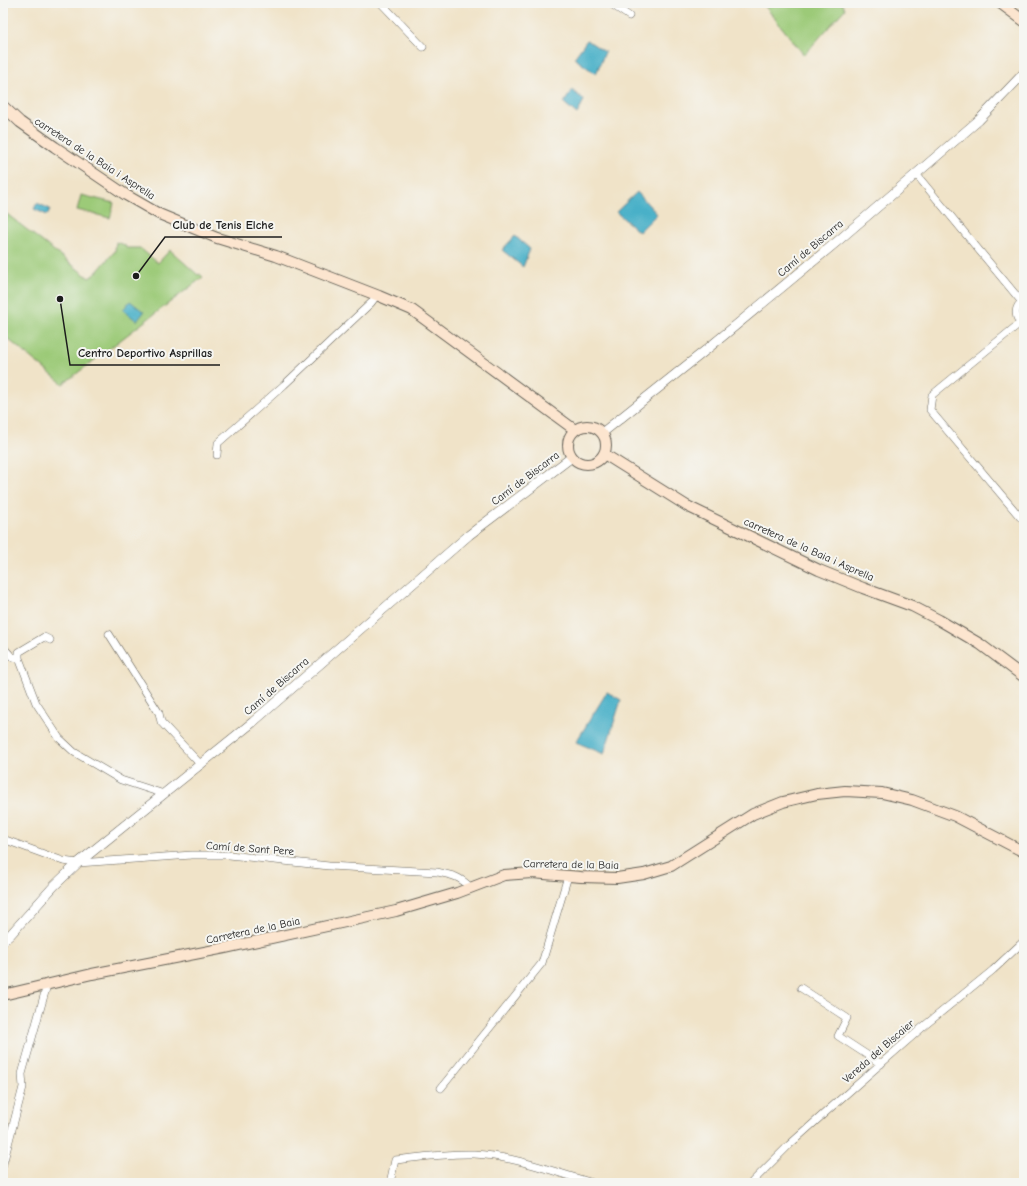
<svg xmlns="http://www.w3.org/2000/svg" width="1027" height="1186" font-family="'Comic Neue',sans-serif">
  <style>
    .green { fill: #9cca78; stroke: #5c734a }
    .water { fill: #49b0c8; stroke: #326672 }
    .lines { fill: none; stroke-linecap: round; stroke-linejoin: round }
    .minor-casing { stroke: #666258; stroke-width: 8 }
    .tertiary-casing { stroke: #666258; stroke-width: 10 }
    .secondary-casing { stroke: #666258; stroke-width: 12 }
    .minor { stroke: #fff; stroke-width: 7 }
    .tertiary { stroke: #fff; stroke-width: 9 }
    .secondary { stroke: #fce5cf; stroke-width: 10 }
    .labels { text-anchor: middle; stroke-width: 4; stroke-linejoin: round; paint-order: stroke }
    .street-label { font-size: 11px; fill: #1c1c1c; stroke: #f6f6f2 }
    .leader { fill: none; stroke: #1c1c1c; stroke-width: 1.5 }
    .callout-dot { fill: #1c1c1c; stroke: #f6f6f2; stroke-width: 1.5 }
    .callout-label { font-size: 12px; text-anchor: middle; font-weight: bold; fill: #1c1c1c; stroke: #f6f6f2; stroke-width: 4; stroke-linejoin: round; paint-order: stroke }
  </style>
  <rect width="100%" height="100%" fill="#f6f6f2"/>
  <filter id="ink" filterUnits="userSpaceOnUse"><feTurbulence type="fractalNoise" baseFrequency=".025" numOctaves="2"/><feDisplacementMap in="SourceGraphic" scale="8" xChannelSelector="R" yChannelSelector="G"/><feConvolveMatrix kernelMatrix="1 2 1 2 8 2 1 2 1" color-interpolation-filters="sRGB"/></filter>
  <filter id="wash" filterUnits="userSpaceOnUse"><feTurbulence type="fractalNoise" baseFrequency=".012" numOctaves="4" result="noise"/><feDisplacementMap in="SourceGraphic" scale="16" xChannelSelector="R" yChannelSelector="G"/><feGaussianBlur stdDeviation="0.9" result="paint"/><feColorMatrix in="noise" values="0 0 0 0 0 0 0 0 0 0 0 0 0 0 0 0 0 1.4 0 .05"/><feComposite in="paint" operator="in"/></filter>
  <g filter="url(#wash)">
    <rect width="100%" height="100%" fill="#f0e3c8"/>
    <!-- green -->
    <path class="green" d="M758,3H842L845,9L804,55L764,5L757,4Z
      M81,195L114,203L110,218L77,210Z
      M3,211L89,278L95,274L115,251L116,242L125,245L126,248H140L158,263L170,250L198,275L200,274L203,277L63,384L3,335Z"/>
    <!-- water -->
    <path class="water" d="M587,40L605,52L596,74L574,58Z
      M572,90L584,100L577,114L564,103Z
      M637,192L657,214L639,232L616,212Z
      M37,203L50,209L47,215L34,209Z
      M515,236L530,249L523,267L502,250Z
      M130,301L144,312L137,321L123,310Z
      M607,692L621,700L604,754L576,742Z"/>
  </g>
  <g filter="url(#ink)">
    <g class="lines">
      <defs>
        <path id="minor" d="M381,3L423,47
          M610,3L629,16
          M916,174L1021,301
          M1024,300C1013,307 1014,319 1024,326
          M1020,323L932,395L930,410L1020,517L1024,519
          M217,455L218,443L284,385L371,303L377,295
          M109,634L159,713L161,722L201,765
          M50,640L44,637L19,652V658L36,703L59,738L74,752L121,780L164,794
          M3,647L12,657L19,658
          M3,839L63,861L78,863L192,855H229L329,866L437,872C452,875 459,876 470,887
          M801,988L847,1018L838,1036L881,1064
          M441,1088L542,963L568,876
          M3,1164L23,1087L22,1074L47,985
          M390,1183L395,1160C421,1157 447,1153 474,1154C514,1156 554,1172 593,1183
          M751,1183L789,1145L836,1103L924,1026L993,970L1024,941"/>
        <path id="tertiary" d="M602,433L706,350L839,240L979,120L1024,73
          M3,941L10,935L54,886L78,863L253,722L469,535L572,457"/>
        <path id="secondary" d="M1000,3L1024,21
          M3,106L20,122L55,147L126,195L159,214L217,238L276,256L379,296L412,310L575,430
          M568 445a19 19 0 1 1 38 0a19 19 0 1 1-38 0Z
          M604,454L687,506L819,570L863,588L912,606L939,620L980,644L1024,677
          M3,995L92,974L225,948L396,911L457,893L504,875L532,873L581,877L617,878L644,874L671,866L753,814L783,802L817,794L845,791L882,793L912,800L955,816L1024,852"/>
      </defs>
      <!-- minor casing -->
      <use href="#minor" class="minor-casing"/>
      <!-- tertiary casing -->
      <use href="#tertiary" class="tertiary-casing"/>
      <!-- secondary casing -->
      <use href="#secondary" class="secondary-casing"/>
      <!-- minor -->
      <use href="#minor" class="minor"/>
      <!-- tertiary -->
      <use href="#tertiary" class="tertiary"/>
      <!-- secondary -->
      <use href="#secondary" class="secondary"/>
    </g>
  </g>
  <g class="labels">
    <!-- street labels -->
    <g class="street-label">
      <text transform="translate(95 158) rotate(33)" y="4">carretera de la Baia i Asprella</text>
      <text transform="translate(810 248) rotate(-40)" y="4">Camí de Biscarra</text>
      <text transform="translate(525 478) rotate(-37)" y="4">Camí de Biscarra</text>
      <text transform="translate(809 549) rotate(24)" y="4">carretera de la Baia i Asprella</text>
      <text transform="translate(276 686) rotate(-41)" y="4">Camí de Biscarra</text>
      <text transform="translate(250 848) rotate(4)" y="4">Camí de Sant Pere</text>
      <text transform="translate(571 864) rotate(1)" y="4">Carretera de la Baia</text>
      <text transform="translate(253 930) rotate(-12)" y="4">Carretera de la Baia</text>
      <text transform="translate(878 1051) rotate(-41)" y="4">Vereda del Biscaier</text>
    </g>
  </g>
  <!-- callouts -->
  <path class="leader" d="M136 276L165 237H282M60 299L70 365H220"/>
  <g class="callout-dot">
    <circle cx="136" cy="276" r="4"/>
    <circle cx="60" cy="299" r="4"/>
  </g>
  <g class="callout-label">
    <text x="223" y="229">Club de Tenis Elche</text>
    <text x="145" y="357">Centro Deportivo Asprillas</text>
  </g>
  <!-- margin -->
  <rect width="1027" height="1186" fill="none" stroke="#f6f6f2" stroke-width="16"/>
</svg>
